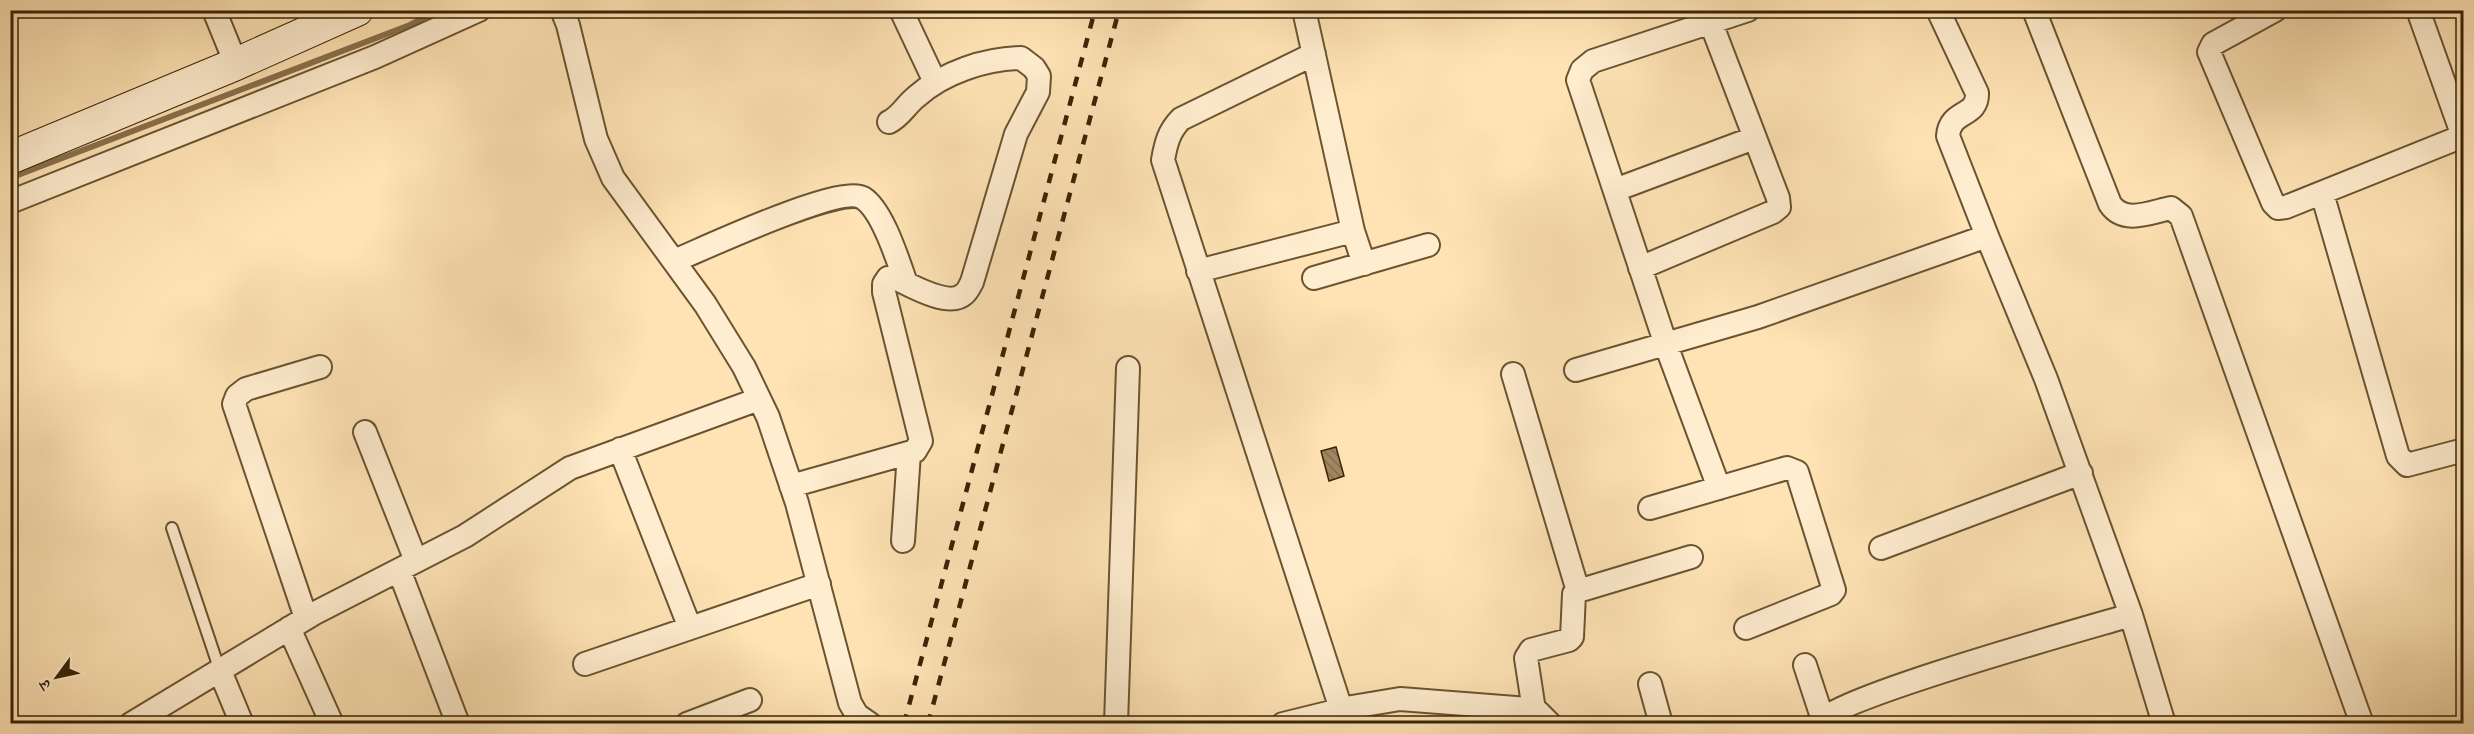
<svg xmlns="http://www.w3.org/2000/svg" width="2474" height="734" font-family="'Sorts Mill Goudy','Noto Serif Devanagari',serif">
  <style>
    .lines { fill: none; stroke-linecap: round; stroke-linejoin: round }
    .stream { stroke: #88704b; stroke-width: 6 }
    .building { fill: url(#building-back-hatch); stroke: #392405; stroke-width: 1.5 }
    .lane-casing { stroke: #6a5431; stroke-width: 14 }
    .street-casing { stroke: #6a5431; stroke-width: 26 }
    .secondary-casing { stroke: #392405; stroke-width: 34 }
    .lane { stroke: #ffedcf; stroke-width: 10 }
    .street { stroke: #ffedcf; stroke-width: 22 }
    .secondary { stroke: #ffedcf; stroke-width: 32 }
    .rail { stroke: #392405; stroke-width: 4.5; stroke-dasharray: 10 10; stroke-linecap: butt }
  </style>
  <defs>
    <pattern id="building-back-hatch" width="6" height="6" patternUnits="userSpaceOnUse" patternTransform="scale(1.5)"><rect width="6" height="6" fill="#a08761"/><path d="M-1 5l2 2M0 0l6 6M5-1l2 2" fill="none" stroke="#836e4e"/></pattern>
  </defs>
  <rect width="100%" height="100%" fill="#ffe3b5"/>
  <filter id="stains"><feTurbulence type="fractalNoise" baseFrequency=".00333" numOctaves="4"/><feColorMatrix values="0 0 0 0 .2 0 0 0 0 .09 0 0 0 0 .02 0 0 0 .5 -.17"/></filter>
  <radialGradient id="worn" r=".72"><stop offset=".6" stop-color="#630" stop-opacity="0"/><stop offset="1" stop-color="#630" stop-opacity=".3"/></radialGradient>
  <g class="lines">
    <!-- stream -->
    <path class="stream" d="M10,178L410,25L438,10"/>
  </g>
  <!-- building -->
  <path class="building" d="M1336,447L1344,476L1329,481L1321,451Z"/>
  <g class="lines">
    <defs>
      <path id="lane" d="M172,528L220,671"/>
      <path id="street" d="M214,10L236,64
        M562,10L568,25L596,139L613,178L705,304L744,367L768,417L797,503L850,703L857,715L870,724
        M901,10L935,82
        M1304,10L1353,231L1364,264
        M1938,10L1977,93C1978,118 1950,109 1948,136L1987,236L2046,379L2131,615L2164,724
        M2034,10L2110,204C2124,225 2151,212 2171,208L2181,216L2362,724
        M2275,10L2213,44L2209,52L2273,203L2278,208L2286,207L2463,136
        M2418,10L2464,139
        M1314,54L1181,119C1169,131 1166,143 1163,160L1341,709
        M1615,190L1754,138
        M2322,193L2398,456L2407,465L2464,450
        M10,202L375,57L479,10
        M674,261C703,249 841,184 863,198C883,211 898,261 906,283
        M1640,268L1773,212L1779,207L1778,198L1711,23
        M1198,271L1353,231
        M1314,278L1428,245
        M1576,370L1758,317L1987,236
        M1513,374L1578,591
        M365,432L416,561
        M620,449L690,628
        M791,486L915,451L921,441L884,292V284L888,278H895C910,285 949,308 964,294C967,292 970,286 972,282L1016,134L1038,92L1039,76L1034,68L1021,58C985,59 944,72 916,97C905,106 901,116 889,122
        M1719,488L1666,345L1578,80L1582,70L1593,61L1748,10
        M1650,508L1787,468L1797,472L1834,590L1831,594L1746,628
        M903,541L909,453
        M1881,548L2081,473
        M399,570L458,724
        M306,618L234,404L237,396L246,389L320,367
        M289,628L332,724
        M585,664L819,584
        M1805,665L1822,717
        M220,671L242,724
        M1650,684L1661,724
        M1534,710L1526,658L1531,650L1569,640L1572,637L1574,594L1578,591L1691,557
        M131,724L313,614L465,536L570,468L759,399
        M687,724L750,700
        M1116,724L1128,368
        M1283,724L1352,707L1400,699L1529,709L1538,712L1550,724
        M1817,724C1836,697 2084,629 2131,615"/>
      <path id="secondary" d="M10,158L236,64L357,10"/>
    </defs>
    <!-- lane casing -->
    <use href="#lane" class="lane-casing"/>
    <!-- street casing -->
    <use href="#street" class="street-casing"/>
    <!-- secondary casing -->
    <use href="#secondary" class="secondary-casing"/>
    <!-- lane -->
    <use href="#lane" class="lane"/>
    <!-- street -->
    <use href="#street" class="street"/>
    <!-- secondary -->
    <use href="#secondary" class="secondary"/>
    <!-- rail -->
    <path class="rail" d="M904,724L1095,10
      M928,724L1119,10"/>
  </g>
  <!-- margin -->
  <rect width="2474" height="734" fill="none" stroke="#ffe3b5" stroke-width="36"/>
  <rect x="12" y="12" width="2450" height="710" fill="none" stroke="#392405" stroke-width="3"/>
  <rect x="18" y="18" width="2438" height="698" fill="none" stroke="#392405" stroke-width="1.5"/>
  <!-- north arrow -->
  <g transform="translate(57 677) rotate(237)" stroke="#ffedcf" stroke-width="4.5" paint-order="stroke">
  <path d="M0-4.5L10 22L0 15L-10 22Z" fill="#392405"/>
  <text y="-9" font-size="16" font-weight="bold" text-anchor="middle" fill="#392405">उ</text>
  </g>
  <rect width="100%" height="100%" filter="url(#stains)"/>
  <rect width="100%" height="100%" fill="url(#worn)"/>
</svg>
